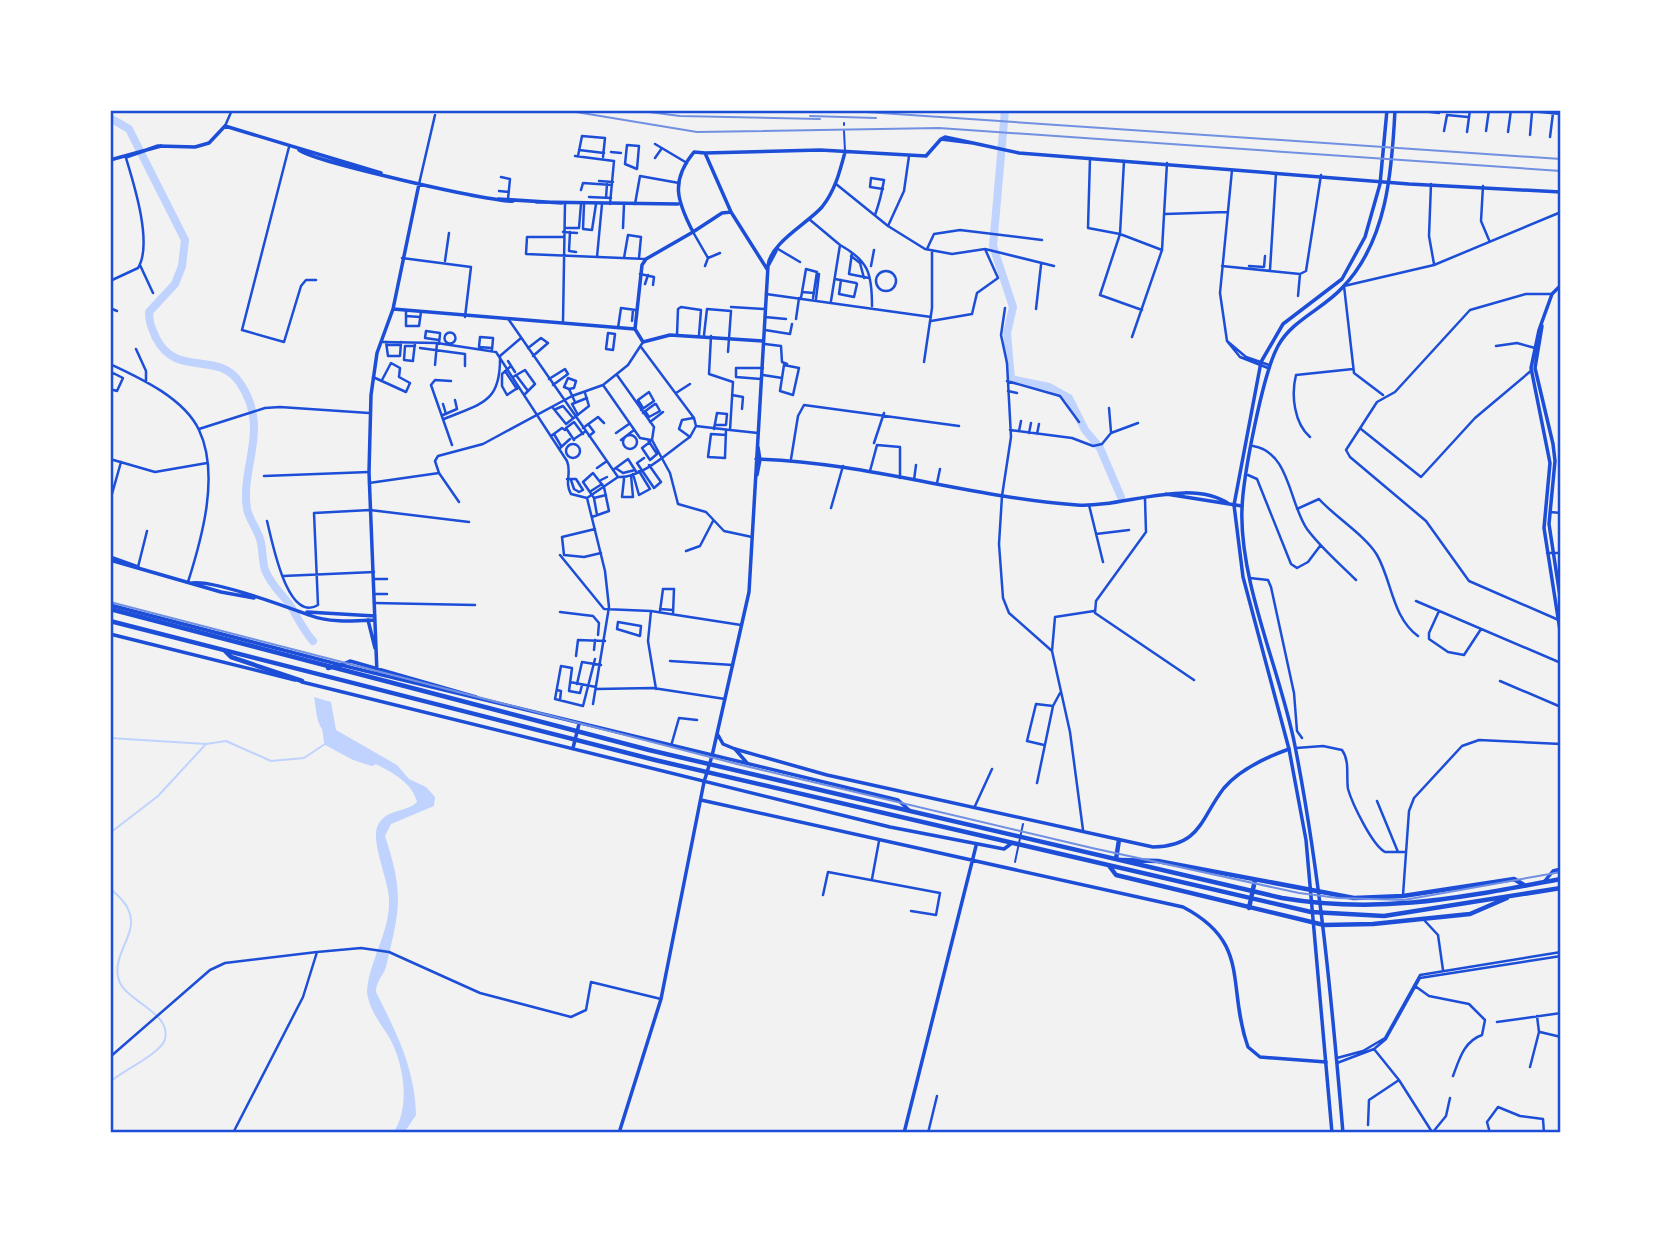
<svg xmlns="http://www.w3.org/2000/svg" width="1671" height="1243" font-family="Lato,sans-serif">
  <style>
    .water { fill: #bfd3fe }
    .lines { fill: none; stroke-linecap: round; stroke-linejoin: round }
    .stream { stroke: #bfd3fe; stroke-width: 2 }
    .river { stroke: #bfd3fe; stroke-width: 8 }
    .pedestrian { stroke: #1d4ed8; stroke-width: 2 }
    .minor { stroke: #1d4ed8; stroke-width: 2.5 }
    .tertiary { stroke: #1d4ed8; stroke-width: 3.5 }
    .secondary { stroke: #1d4ed8; stroke-width: 3.5 }
    .trunk { stroke: #1d4ed8; stroke-width: 4.5 }
    .rail { stroke: #7290e2; stroke-width: 2 }
    .neatline { fill: none; stroke: #1d4ed8; stroke-width: 2.5 }
  </style>
  <rect width="100%" height="100%" fill="#f2f2f2"/>
  <!-- water -->
  <path class="water" d="M314,697L331,702L336,730L397,765L409,779L426,787L435,797L434,806L391,824L385,836C404,894 400,909 386,967C383,976 376,981 376,992C396,1032 415,1068 416,1115L404,1133H393C411,1108 404,1063 389,1037C380,1023 369,1009 367,992C369,960 391,931 389,898C388,879 370,840 378,825C387,808 406,813 417,802C408,765 343,760 322,729C316,721 316,707 314,697Z"/>
  <g class="lines">
    <!-- stream -->
    <path class="stream" d="M110,738L206,744L226,741L271,761L304,758L328,742
      M110,833L158,796L206,744
      M110,888C116,894 125,901 128,909C140,932 113,952 118,977C122,1001 172,1011 165,1039C162,1053 122,1071 110,1082"/>
    <!-- river -->
    <path class="river" d="M1005,110L993,246L1013,307L1007,333L1011,379L1049,387L1069,398L1085,430L1100,448L1121,497
      M110,118L129,129L185,240L182,266L175,284L149,312C149,323 152,328 156,338C177,379 217,349 240,383C271,429 240,466 247,509C249,519 257,529 260,539C263,549 262,560 265,570C271,585 281,593 290,605C298,618 303,630 313,641
      M326,727L328,742L354,756L372,762"/>
    <!-- pedestrian -->
    <path class="pedestrian" d="M844,123V125
      M844,131L845,151
      M1015,862L1023,824"/>
    <!-- minor -->
    <path class="minor" d="M1413,110L1439,113V110
      M1518,110L1561,114
      M225,126L232,110
      M1444,131L1447,115L1468,117
      M1486,131L1489,110
      M1467,132L1470,110
      M1508,132L1511,110
      M1530,135L1532,112
      M1550,137L1553,113
      M655,144L687,163
      M627,145L639,146L637,169L625,164Z
      M289,147L242,330L284,342L301,286L306,280H316
      M579,150L604,153
      M611,152L621,153
      M575,156L614,161L610,204
      M578,156L582,136L605,138L603,157
      M655,158L662,148
      M1090,158L1088,228L1120,234L1162,250
      M1124,161L1120,234L1100,295L1142,310
      M1232,170L1220,293L1227,341L1246,357L1269,365
      M501,177L510,179L508,199
      M599,181L613,182
      M419,184L435,115
      M836,184L888,226L925,249L952,254L985,249L1054,266
      M1431,184L1429,236L1434,264
      M1483,186L1481,221L1489,240
      M581,190L583,183L612,185
      M499,191L509,192
      M589,197L611,198
      M606,198L607,184
      M584,204L583,229L592,230L596,204
      M635,204L640,176L679,183
      M1165,214L1227,212
      M875,215C879,204 882,192 884,180L871,178L870,187L883,189
      M809,219L840,245L831,301
      M888,226L904,191L909,156
      M565,228H579L581,204
      M623,228L624,204
      M563,232L577,233
      M570,232L569,251L576,252
      M693,232L708,258
      M563,237H527L526,254L646,259
      M840,245C869,261 872,274 872,306
      M778,249L800,262
      M927,249L934,234L960,230L1042,240
      M852,253L849,274L869,278
      M851,256L860,263L864,278
      M597,257L602,204
      M402,258L471,267L465,317
      M624,258L628,235L641,237L639,258
      M445,261L449,233
      M140,265L153,293
      M705,266L708,258L720,253
      M871,266L874,250
      M1222,266L1300,274L1306,271L1321,175
      M1249,266L1264,267L1265,256
      M1270,270L1276,173
      M876 281a10 10 0 1 1 20 0a10 10 0 1 1-20 0Z
      M640,274L654,277L653,285
      M835,279L856,283L857,284L854,297L839,294L841,280
      M110,281L138,268C153,244 134,184 126,158
      M645,284L648,275
      M802,292L814,293
      M766,294L931,317
      M1552,294H1526L1470,310L1395,392L1377,402L1346,450L1350,457L1426,521L1469,581L1561,621
      M1298,296L1300,274
      M801,298L806,269L817,272L813,298
      M816,299L819,274
      M731,307L765,309
      M110,308L117,311
      M1005,308L1001,335L1007,363L1011,437L1002,496L999,544L1003,598L1009,613L1052,651L1070,732L1083,830
      M1036,309L1041,265
      M406,311V326H419L421,312
      M406,316L420,317
      M765,317L786,319
      M796,319L799,298
      M509,320L618,477
      M632,321L633,310
      M931,321L972,314L977,293L998,278L985,249
      M563,322L565,203
      M618,328L621,308L636,310
      M765,330L790,334L792,324
      M444.5 338a5.5 5.5 0 1 1 11 0a5.5 5.5 0 1 1-11 0Z
      M608,333L615,334L613,350L606,349Z
      M677,335L678,309L681,307L701,310L699,335
      M704,335L707,309L731,311L728,352
      M1132,337L1162,250L1167,163
      M1227,341L1240,357L1268,368
      M383,342L437,343L496,352L567,461C572,473 564,482 571,494L587,498
      M386,342L388,356H400L401,342
      M439,344L440,334V333L426,331L425,338L439,340
      M765,344L781,346L782,362L787,364
      M387,345H401
      M415,346H405L404,360L413,361V360L415,343
      M1496,346L1517,343L1535,348
      M420,348L465,354V366
      M528,348L541,338L548,343L533,356
      M136,349L146,371V382
      M492,350L493,339V338L480,337L479,347L492,348
      M508,361L515,372
      M924,362L932,308V251
      M110,364C140,378 184,398 199,430C220,474 202,538 188,582
      M435,365L437,343
      M784,365L799,368L793,395L780,391Z
      M511,366L502,374V386L507,395L519,387
      M505,371L517,389
      M516,375L528,391
      M617,375L654,427L652,440
      M763,375L782,378
      M110,377L113,373L123,378L117,391L110,389
      M373,377L406,392L410,383L399,377L400,368L391,363L382,380
      M513,377L525,370L535,384L524,395
      M549,379L565,369L568,374L553,385
      M761,379L736,377V368H763
      M451,381L435,380L431,385L452,445
      M1007,381L1060,396L1079,422
      M603,385L640,438L651,440
      M569,389L574,388L576,381L568,378L564,387L569,389L575,402
      M1008,391L1017,393
      M676,393L690,384
      M732,395L743,397L742,409
      M1383,395L1354,373L1344,286L1434,265L1561,212
      M443,404L446,414
      M553,408L566,424L589,406L585,393
      M1109,408L1111,432
      M556,409L563,406L573,418
      M641,410L654,401L649,392L638,400L643,408
      M643,413L644,412L655,404H656L660,411L649,417L645,411
      M443,415L457,409L455,400
      M578,415L572,404L587,398
      M444,419C482,403 501,403 500,356L521,338
      M650,422L663,412
      M588,424L594,432L589,436
      M696,426L730,430L733,382L709,374L711,336
      M583,428L598,417L604,423
      M199,429L265,408L280,407L369,413
      M714,429L717,413L727,414L726,425H715
      M1361,429L1421,477L1475,418L1532,370
      M730,430L758,433
      M1010,430L1072,438L1093,446L1102,444L1111,433L1138,423
      M1019,431L1021,421
      M616,433L629,424
      M1029,433L1031,423
      M554,434L561,446
      M583,434L574,422L566,428L574,440V439L586,431
      M1037,434L1039,424
      M726,435L711,434L708,457L725,458V457L726,430
      M623 442a7 7 0 1 1 14 0a7 7 0 1 1-14 0Z
      M551,436L562,428L565,430
      M690,437L679,429L682,420L693,418
      M1310,437C1294,423 1291,395 1296,375L1353,369
      M621,440L634,430
      M648,440L657,454L650,460L642,448L650,442
      M652,440L670,473L678,504L706,512L724,531L752,537
      M874,443L884,413
      M566 451a7 7 0 1 1 14 0a7 7 0 1 1-14 0Z
      M1253,446C1290,452 1289,503 1307,529C1321,548 1339,563 1356,580
      M559,449L570,439
      M644,458L637,463L654,488L661,482L649,465
      M110,459L155,472L207,463
      M791,459L798,416L804,405L959,426
      M597,468L607,461
      M617,469L623,473L635,470
      M613,470L628,459L637,473
      M870,471L877,445L900,447V478
      M439,473L435,461L438,456L483,444L572,396L603,385L628,365L643,342
      M633,474L639,495L650,489L639,471
      M1248,475L1257,479L1291,564L1297,568L1308,562L1320,546
      M264,476L369,472
      M567,479H576L583,490L579,492L574,489L571,480
      M624,479L622,497H633L631,475
      M601,480L607,477
      M914,480L916,465
      M369,483L439,473L459,502
      M937,483L940,469
      M591,491L602,484
      M1561,496V502
      M587,498L618,477C642,479 672,449 690,437L696,426L694,418L641,347
      M587,498L605,571L609,607L593,704
      M1145,499L1146,532L1096,601L1095,613L1194,680
      M110,501L121,462
      M1089,505L1103,562
      M831,508L843,466
      M1297,509L1319,499C1334,516 1366,536 1377,555C1392,581 1392,617 1418,636
      M1550,512L1561,513
      M597,515L594,498L606,495
      M592,517L609,511L604,487L593,473L583,482L594,498
      M267,521C272,540 287,624 318,605L314,513L370,510L469,522
      M595,529L562,537L564,555L584,557L601,553
      M1096,534L1129,530
      M686,551L700,546L713,521
      M1547,553H1561
      M560,555L604,609L651,611L741,625
      M138,567L147,531
      M283,576L374,572
      M1250,578L1268,580L1271,587L1294,693L1297,731L1302,738
      M374,579H387
      M374,594H387
      M1416,601L1561,663
      M374,603L475,605
      M660,609L673,610
      M651,611L648,641L656,689
      M660,611L663,589H674L673,614
      M1439,611L1429,633V639L1448,652L1464,655L1481,629
      M560,612L593,616L599,623L598,635
      M618,622L641,626L640,636L617,629Z
      M594,650L595,640
      M1052,651L1055,617L1094,611
      M576,656L578,640L605,641
      M670,661L733,665
      M1500,681L1561,707
      M570,682L596,687
      M577,684L582,662L601,665
      M582,685L580,693L569,691L572,668L561,666L555,699L583,706L595,659
      M596,689L653,688L725,699
      M557,690L561,691L560,700
      M1044,745L1027,741L1036,704L1053,706
      M671,746L679,718L697,720
      M1296,748L1323,746L1342,750C1350,761 1346,776 1348,789C1352,803 1372,845 1385,852H1406
      M1037,783L1053,706L1060,693
      M1377,801L1398,852
      M975,806L992,769
      M872,879L879,841
      M823,895L828,872L940,893L936,915L911,911
      M1403,895L1409,811L1414,798L1462,746L1479,740L1561,744
      M1424,920L1438,935L1443,970
      M1415,986L1429,996L1469,1004L1485,1020L1482,1035C1464,1041 1459,1060 1453,1076
      M1497,1022L1561,1013
      M1540,1032L1561,1037
      M1374,1049L1399,1080L1432,1132
      M110,1057L210,970L225,963L317,952
      M1337,1058L1363,1051L1385,1038L1420,975L1561,952
      M1337,1063L1374,1049L1386,1039L1420,978L1561,956
      M1530,1067L1539,1032L1537,1016
      M1368,1125L1369,1100L1399,1080
      M1433,1132L1446,1116L1450,1098
      M233,1133L303,997L317,952L361,948L389,952L480,993L571,1017L586,1010L591,982L661,999
      M928,1133L937,1096
      M1490,1133L1487,1122L1498,1107L1520,1116L1543,1119L1544,1133"/>
    <!-- tertiary -->
    <path class="tertiary" d="M945,137L973,143L941,139Z
      M973,143L1019,153L1409,184L1561,192
      M299,150C311,161 498,204 513,201
      M705,153L820,150L926,156L941,139
      M126,157L158,146L195,147L209,143L225,126L381,173
      M110,160L161,146
      M470,195L487,198
      M498,199L562,203
      M536,202L678,204
      M731,212L722,213L693,232C677,201 670,181 694,152L705,153L731,212L767,269
      M776,251L768,266C770,243 807,224 822,207C835,191 840,171 845,152
      M1561,285L1552,294L1539,330L1531,368L1550,463L1544,528L1561,637
      M393,309L635,329
      M1542,326L1535,368L1553,444L1555,461L1549,524L1561,603
      M635,329L643,342L670,335L763,341
      M635,329L642,265L646,259L693,232
      M756,459C864,462 969,497 1077,505C1123,508 1189,477 1229,504
      M757,475L760,460L758,447
      M1166,494L1242,506
      M110,557L138,567
      M110,560L221,592L254,598
      M192,583C212,579 287,607 309,615C329,623 354,621 375,620
      M307,612L375,616
      M368,620L375,648
      M341,665L350,661L476,697
      M377,673L369,472L371,395L377,353L393,309L419,184
      M718,735L723,744L735,749L827,775L1153,847C1201,846 1200,819 1224,788C1240,769 1267,757 1289,749
      M712,756L749,592L768,266
      M701,800L1183,907C1252,943 1226,985 1248,1047L1260,1057L1326,1062
      M1544,882L1553,871L1561,869
      M904,1133L976,846"/>
    <!-- secondary -->
    <path class="secondary" d="M110,605L341,665L898,800L909,810
      M110,634L295,680
      M302,682L890,827L1004,849L1012,843
      M573,748L579,724
      M735,749L747,763
      M619,1133L661,999L704,782L712,756
      M1332,1133L1306,840L1289,749L1243,577L1234,505L1261,362L1283,324L1342,279L1365,237L1380,184L1387,110
      M1343,1133C1332,1003 1320,874 1295,746C1281,673 1239,582 1242,509C1243,476 1263,373 1278,346C1292,320 1323,309 1342,288C1387,242 1392,171 1395,110"/>
    <!-- trunk -->
    <path class="trunk" d="M110,609L649,750L1282,898C1382,915 1463,897 1561,879
      M110,621L655,760L1311,912L1384,916L1561,888
      M225,651L231,657L302,681
      M328,668L341,665
      M1116,859L1119,840
      M1120,860L1158,861L1354,898L1403,896L1514,879L1524,885
      M1110,867L1116,875L1324,925L1373,924L1470,914L1507,898
      M1249,908L1255,880"/>
    <!-- rail -->
    <path class="rail" d="M564,110L697,132L939,128L1561,171
      M633,110L680,116L820,119
      M866,112L1561,159
      M810,116L876,118
      M110,602L737,764L1092,848L1299,893L1338,898L1404,900L1561,872"/>
  </g>
  <!-- border -->
  <rect width="1671" height="1243" fill="none" stroke="#ffffff" stroke-width="224"/>
  <rect x="112" y="112" width="1447" height="1019" class="neatline"/>
</svg>
